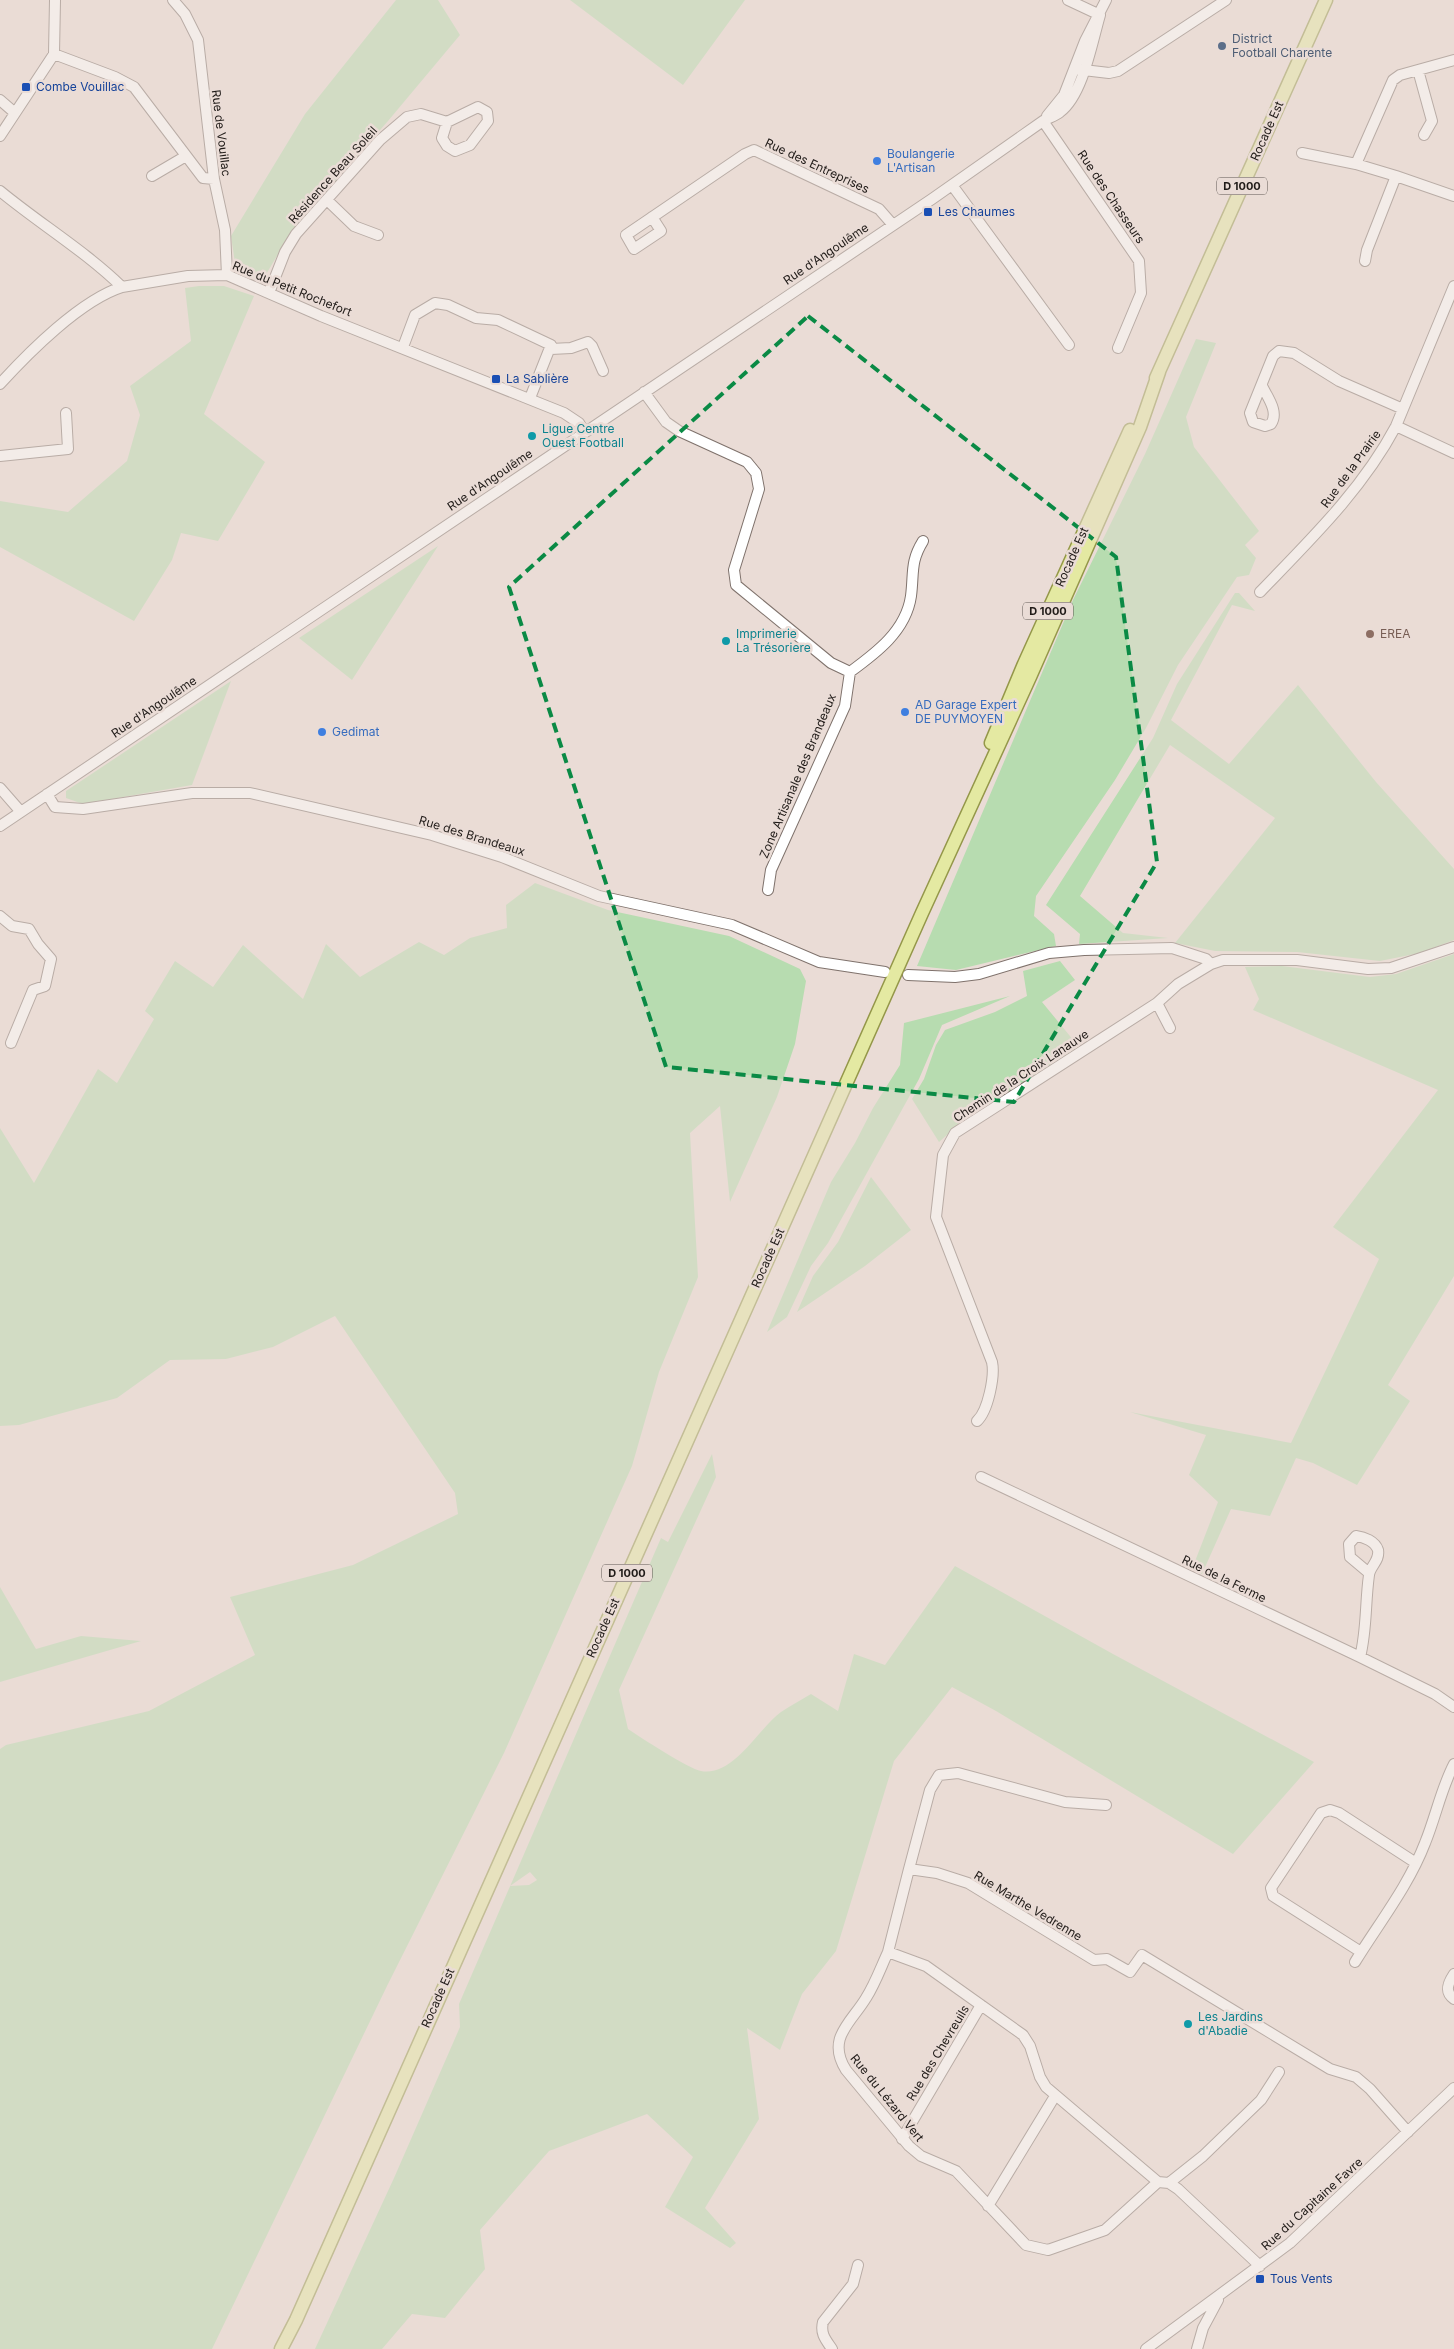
<svg xmlns="http://www.w3.org/2000/svg" width="1454" height="2349" font-family="Inter,sans-serif">
  <style>
    .green { fill: #b7dcb0; fill-rule: evenodd }
    .lines { fill: none; stroke-linecap: round; stroke-linejoin: round }
    .minor-casing { stroke: #7f726c; stroke-width: 12 }
    .major-casing { stroke: #949749; stroke-width: 15 }
    .minor { stroke: #fff; stroke-width: 10 }
    .major { stroke: #e4e9a2; stroke-width: 12 }
    .marked { fill: none; stroke: #0a8a45; stroke-width: 4; stroke-dasharray: 10 6; stroke-linejoin: round }
    .service-dot { fill: #5c6f8a; stroke: #eadcd6; stroke-width: 2 }
    .transit-dot { fill: #1a4fb4; stroke: #eadcd6; stroke-width: 2 }
    .shop-dot { fill: #3f7fe0; stroke: #eadcd6; stroke-width: 2 }
    .culture-dot { fill: #0f9aa8; stroke: #eadcd6; stroke-width: 2 }
    .education-dot { fill: #8d6e63; stroke: #eadcd6; stroke-width: 2 }
    .labels { text-anchor: middle; stroke-width: 5; stroke-linejoin: round; paint-order: stroke }
    .shield { fill: #eadcd6; stroke: #5d5551; stroke-width: 1 }
    .shield-label { font-size: 11px; font-weight: bold; fill: #201b18 }
    .service-label { font-size: 12px; fill: #4e5e75; stroke: #eadcd6; text-anchor: start }
    .transit-label { font-size: 12px; fill: #164399; stroke: #eadcd6; text-anchor: start }
    .street-label { font-size: 12px; fill: #201b18; stroke: #eadcd6 }
    .shop-label { font-size: 12px; fill: #366cbe; stroke: #eadcd6; text-anchor: start }
    .culture-label { font-size: 12px; fill: #0d838f; stroke: #eadcd6; text-anchor: start }
    .education-label { font-size: 12px; fill: #785e54; stroke: #eadcd6; text-anchor: start }
  </style>
  <rect width="100%" height="100%" fill="#eadcd6"/>
  <!-- green -->
  <path class="green" d="M396,0H438L460,35L388,121L315,204L289,236L262,281L236,270L231,236L305,114Z
    M570,0H745L683,85Z
    M199,286H224L254,296L204,414L265,462L218,541L181,533L172,560L134,621L0,547V501L68,512L127,461L140,415L130,386L191,341L185,288Z
    M1196,339L1216,343L1186,417L1194,447L1259,531L1245,545L1256,558L1249,575L1237,577L1178,665L1146,728L1115,780L1036,896L1034,916L1054,934L1056,946L956,970L917,966L1073,600L1145,454Z
    M438,546L352,680L299,638Z
    M1235,593H1239L1255,611L1232,605L1171,720L1229,764L1298,685L1376,782L1454,869V940L1420,953L1380,961L1297,952L1215,951L1175,943L1275,818L1170,745L1080,896L1123,933L1168,938L1079,944L1080,934L1046,905L1153,738L1177,684Z
    M231,681L192,785L83,804L66,798V791Z
    M535,883L608,910L729,936L800,969L806,981L795,1044L777,1097L730,1202L720,1106L690,1133L698,1277L659,1372L632,1466L504,1753L387,1986L212,2349H0V1749L6,1745L149,1711L255,1655L230,1597L353,1565L458,1514L455,1493L335,1316L273,1347L226,1359L170,1360L117,1398L19,1425L0,1426V1128L34,1183L98,1069L117,1083L154,1019L145,1011L175,961L213,987L243,945L303,999L326,944L360,977L419,942L444,955L470,938L507,928L506,905Z
    M1454,954V1276L1388,1385L1410,1401L1357,1485L1313,1463L1296,1458L1270,1516L1231,1509L1202,1574L1192,1569L1218,1502L1189,1475L1206,1435L1130,1412L1291,1443L1379,1259L1333,1227L1438,1090L1253,1010L1259,999L1245,967L1282,966L1370,977L1396,974Z
    M1060,961L1075,980L1042,1002L1079,1047L956,1127L939,1142L912,1099L924,1079L936,1045L945,1030L995,1012L1027,996L1023,971Z
    M1010,996L942,1025L919,1079L828,1243L811,1266L787,1317L767,1332L831,1182L855,1143L873,1108L900,1065L904,1023Z
    M871,1177L911,1230L865,1266L797,1312L813,1276L838,1242Z
    M712,1454L716,1477L619,1690L628,1729C640,1737 689,1769 701,1771C733,1777 758,1729 781,1712C790,1706 801,1700 811,1694L838,1711L854,1654L885,1665L955,1566L1113,1654L1314,1762L1233,1854L996,1711L952,1687L894,1761L836,1951L802,1994L780,2050L747,2028L759,2119L705,2208L736,2243L730,2248L665,2207L693,2157L647,2114L549,2151L480,2230L485,2269L445,2318L412,2314L382,2349H315L394,2178L460,2027L459,2004L661,1538L668,1542ZM530,1872L537,1880L529,1885L510,1886Z
    M0,1587L36,1649L81,1636L141,1641L0,1682Z"/>
  <g class="lines">
    <defs>
      <path id="minor" d="M173,0L185,14L198,40L214,179L225,230L227,275
        M1068,0L1100,15
        M54,54L55,0
        M1075,69L1109,73L1118,71L1226,0
        M1418,70L1432,121L1424,135
        M0,100L15,113
        M1047,116L1064,95L1085,41L1106,0
        M1043,121L1139,261L1141,293L1118,348
        M0,136L54,54L115,77L134,87L203,178L214,179
        M1302,153L1356,164L1396,176L1367,250L1365,261
        M1356,164L1393,80L1400,75L1454,60
        M152,176L186,156
        M1396,176L1454,196
        M952,185L1069,345
        M0,191C40,224 85,251 122,287L188,276L227,275L321,316L564,413L579,423L584,431
        M328,201L354,226L378,235
        M652,217L661,231L634,249L626,235L745,154L754,150L879,209L893,225
        M269,293L285,252L296,234L380,140L407,117L421,114L447,122L478,107L487,112L488,121L470,145L455,151L447,146L442,138L447,122
        M403,347L415,315L435,303L448,305L476,318L498,320L551,345L530,398
        M551,349L571,348L588,342L592,346L603,371
        M0,384C29,352 81,300 122,287
        M1262,386C1268,398 1279,412 1271,424L1265,426L1253,422L1250,413L1273,356L1279,351L1294,353L1339,381L1403,409
        M644,392L666,422L679,431L747,462L756,473L759,489L734,570L736,585L831,663L850,672
        M1396,426L1454,453
        M0,456L68,449L66,413
        M1260,592C1310,540 1362,490 1396,426L1454,286
        M0,788L21,812
        M47,794L55,807L83,809L192,793H250L432,835L502,857L599,896L732,925L819,962L885,972
        M0,826L932,199L1043,121C1048,118 1055,116 1060,112C1083,95 1092,42 1100,15
        M768,890L771,870L845,706L850,672C876,653 906,631 911,596C914,573 910,562 923,541
        M0,916L12,926L29,929L38,944L51,959L45,986L33,990L11,1043
        M908,975L955,977L979,974L1049,953L1084,950L1172,948L1206,959L1211,964
        M1157,1003L1170,1028
        M977,1421C988,1411 995,1376 992,1362L936,1217L943,1155L955,1133L1157,1003L1178,984L1211,964L1223,960H1297L1368,969L1391,968L1454,947
        M981,1477L1360,1657L1435,1694L1454,1707
        M1360,1657C1367,1630 1365,1603 1369,1575C1370,1566 1380,1561 1378,1550C1375,1541 1364,1537 1356,1536L1349,1544L1350,1557L1369,1573
        M909,1869L930,1790L939,1775L958,1773L1065,1802L1106,1805
        M888,1952C881,1967 875,1984 866,1998C851,2023 826,2038 846,2070L909,2146L921,2156L956,2171L1026,2245L1048,2250L1105,2230L1158,2182
        M1361,1952L1273,1896L1271,1888L1321,1813L1330,1810L1339,1813L1416,1863
        M1355,1962C1379,1923 1409,1885 1425,1843C1436,1816 1441,1789 1454,1764
        M1454,1974C1448,1983 1444,1992 1454,1999
        M902,2139L981,2005
        M1169,2183L1203,2156L1261,2100L1279,2072
        M988,2206L1055,2096
        M1260,2266L1178,2189L1169,2183L1158,2182L1046,2087L1040,2077L1030,2046L1023,2035L926,1966L888,1952L909,1869L937,1873L968,1883L1094,1960L1107,1959L1130,1972L1142,1955L1330,2069L1356,2077L1370,2089L1408,2132
        M832,2349C826,2340 820,2334 823,2322L853,2284L858,2265
        M1146,2349L1290,2243L1454,2088
        M1197,2349L1203,2328L1218,2300"/>
      <path id="major" d="M1156,378L1326,0
        M991,743L1024,664L1130,430
        M281,2349L296,2320L922,913L1030,677L1140,427L1159,372"/>
    </defs>
    <!-- minor casing -->
    <use href="#minor" class="minor-casing"/>
    <!-- major casing -->
    <use href="#major" class="major-casing"/>
    <!-- minor -->
    <use href="#minor" class="minor"/>
    <!-- major -->
    <use href="#major" class="major"/>
  </g>
  <!-- marked area -->
  <path d="M0 0H1454V2349H0ZM808,316L1116,557L1157,862L1014,1102L666,1067L509,587Z" fill="#eadcd6" fill-opacity=".55" fill-rule="evenodd"/>
  <path class="marked" d="M808,316L1116,557L1157,862L1014,1102L666,1067L509,587Z"/>
  <!-- markers -->
  <circle class="service-dot" cx="1222" cy="46" r="5"/>
  <g class="transit-dot">
    <rect x="21" y="82" width="10" height="10" rx="2.5"/>
    <rect x="923" y="207" width="10" height="10" rx="2.5"/>
    <rect x="491" y="374" width="10" height="10" rx="2.5"/>
    <rect x="1255" y="2274" width="10" height="10" rx="2.5"/>
  </g>
  <g class="shop-dot">
    <circle cx="877" cy="161" r="5"/>
    <circle cx="905" cy="712" r="5"/>
    <circle cx="322" cy="732" r="5"/>
  </g>
  <g class="culture-dot">
    <circle cx="532" cy="436" r="5"/>
    <circle cx="726" cy="641" r="5"/>
    <circle cx="1188" cy="2024" r="5"/>
  </g>
  <circle class="education-dot" cx="1370" cy="634" r="5"/>
  <g class="labels">
    <!-- shield labels -->
    <g class="shield">
      <rect x="1217" y="177.5" width="50" height="17" rx="4"/>
      <rect x="1023" y="602.5" width="50" height="17" rx="4"/>
      <rect x="602" y="1564.5" width="50" height="17" rx="4"/>
    </g>
    <g class="shield-label">
      <text x="1242" y="190">D 1000</text>
      <text x="1048" y="615">D 1000</text>
      <text x="627" y="1577">D 1000</text>
    </g>
    <!-- service labels -->
    <g class="service-label">
      <text x="1232" y="43">District<tspan x="1232" dy="14">Football Charente</tspan></text>
    </g>
    <!-- transit labels -->
    <g class="transit-label">
      <text x="36" y="91">Combe Vouillac</text>
      <text x="938" y="216">Les Chaumes</text>
      <text x="506" y="383">La Sablière</text>
      <text x="1270" y="2283">Tous Vents</text>
    </g>
    <!-- street labels -->
    <g class="street-label">
      <text transform="translate(1267 131) rotate(-66)" y="4">Rocade Est</text>
      <text transform="translate(221 133) rotate(83)" y="4">Rue de Vouillac</text>
      <text transform="translate(817 166) rotate(25)" y="4">Rue des Entreprises</text>
      <text transform="translate(333 175) rotate(-48)" y="4">Résidence Beau Soleil</text>
      <text transform="translate(1111 197) rotate(56)" y="4">Rue des Chasseurs</text>
      <text transform="translate(826 254) rotate(-34)" y="4">Rue d'Angoulême</text>
      <text transform="translate(292 289) rotate(22)" y="4">Rue du Petit Rochefort</text>
      <text transform="translate(1351 469) rotate(-54)" y="4">Rue de la Prairie</text>
      <text transform="translate(490 480) rotate(-34)" y="4">Rue d'Angoulême</text>
      <text transform="translate(1072 557) rotate(-66)" y="4">Rocade Est</text>
      <text transform="translate(154 707) rotate(-34)" y="4">Rue d'Angoulême</text>
      <text transform="translate(798 776) rotate(-67)" y="4">Zone Artisanale des Brandeaux</text>
      <text transform="translate(472 836) rotate(17)" y="4">Rue des Brandeaux</text>
      <text transform="translate(1021 1076) rotate(-33)" y="4">Chemin de la Croix Lanauve</text>
      <text transform="translate(768 1258) rotate(-66)" y="4">Rocade Est</text>
      <text transform="translate(1224 1579) rotate(26)" y="4">Rue de la Ferme</text>
      <text transform="translate(603 1628) rotate(-66)" y="4">Rocade Est</text>
      <text transform="translate(1028 1906) rotate(31)" y="4">Rue Marthe Vedrenne</text>
      <text transform="translate(438 1998) rotate(-66)" y="4">Rocade Est</text>
      <text transform="translate(938 2053) rotate(-59)" y="4">Rue des Chevreuils</text>
      <text transform="translate(887 2098) rotate(51)" y="4">Rue du Lézard Vert</text>
      <text transform="translate(1312 2204) rotate(-42)" y="4">Rue du Capitaine Favre</text>
    </g>
    <!-- shop labels -->
    <g class="shop-label">
      <text x="887" y="158">Boulangerie<tspan x="887" dy="14">L'Artisan</tspan></text>
      <text x="915" y="709">AD Garage Expert<tspan x="915" dy="14">DE PUYMOYEN</tspan></text>
      <text x="332" y="736">Gedimat</text>
    </g>
    <!-- culture labels -->
    <g class="culture-label">
      <text x="542" y="433">Ligue Centre<tspan x="542" dy="14">Ouest Football</tspan></text>
      <text x="736" y="638">Imprimerie<tspan x="736" dy="14">La Trésoriere</tspan></text>
      <text x="1198" y="2021">Les Jardins<tspan x="1198" dy="14">d'Abadie</tspan></text>
    </g>
    <!-- education labels -->
    <g class="education-label">
      <text x="1380" y="638">EREA</text>
    </g>
  </g>
</svg>
